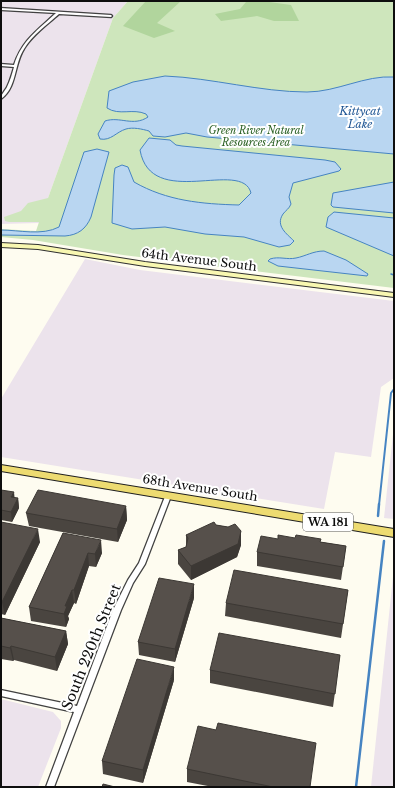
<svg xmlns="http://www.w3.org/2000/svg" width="395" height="788" font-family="'Libre Baskerville',serif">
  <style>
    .industrial { fill: #ece3ec }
    .green { fill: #cee6bc }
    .forest { fill: #b1d59d }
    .water { fill: #b9d6f1; stroke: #4684c2 }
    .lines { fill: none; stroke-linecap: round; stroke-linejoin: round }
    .stream-far2 { stroke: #4684c2; stroke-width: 1.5 }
    .stream-far1 { stroke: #4684c2; stroke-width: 2 }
    .stream { stroke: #4684c2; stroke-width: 2.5 }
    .street-casing { stroke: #414141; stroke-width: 2.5 }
    .secondary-casing { stroke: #303030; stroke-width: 2 }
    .primary-casing { stroke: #1f1f1f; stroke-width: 2 }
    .street { fill: #fff; fill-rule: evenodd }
    .secondary { fill: #f8f7b1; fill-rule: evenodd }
    .primary { fill: #eddb71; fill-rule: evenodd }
    .wall { fill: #4a4540 }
    .shaded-wall { fill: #3c3834 }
    .building { fill: #56504b; stroke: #3c3834 }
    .labels { text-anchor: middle; stroke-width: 4; stroke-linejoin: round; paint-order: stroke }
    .far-park-label { font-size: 10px; font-style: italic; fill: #2a6023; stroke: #fff }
    .far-water-label { font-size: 11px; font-style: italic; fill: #215795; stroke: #fff }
    .shield { fill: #fff; stroke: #565656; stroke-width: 1 }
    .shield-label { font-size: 11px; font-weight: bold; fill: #0e0e0e }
    .street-label { font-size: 12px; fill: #0e0e0e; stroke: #fff }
    .near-street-label { font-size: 14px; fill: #0e0e0e; stroke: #fff }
  </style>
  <rect width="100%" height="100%" fill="#fefcf0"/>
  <!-- industrial -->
  <path class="industrial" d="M1,1H128L113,18L39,223L1,224Z
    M85,259L140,270L394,301V378L381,387L371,457L335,452L324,509L1,457V399Z
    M394,425V519L384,518Z
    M394,567V787H371Z
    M1,699L53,712L61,721V728L38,787H1Z"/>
  <!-- green -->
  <path class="green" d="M128,1H394V288L123,255L33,240L1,237V229L36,231L39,222H9L5,221L4,217L21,211L28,203L48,198L113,18Z"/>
  <!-- forest -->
  <path class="forest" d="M146,1H181L157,23L175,31L154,38L123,26Z
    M262,1L291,5L299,21H274L257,16L221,21L215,14L240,9L246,2Z"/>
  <!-- water -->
  <path class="water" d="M165,76C213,78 260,92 307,92C337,92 365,75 394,77V154L207,137L186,133L165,137L153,136L149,131C142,129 133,127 126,129C116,132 111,141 100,139L98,134L105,121C120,116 133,127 148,117L146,114C133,108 119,116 107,108L109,91L133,82Z
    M149,138L170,140L176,145L182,146L325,160L335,162L341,169L339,171L293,183L289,197L291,204C289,209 286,210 283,214C275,226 287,234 294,241L290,245L279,247L244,237L205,234L165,227L132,229L112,223L114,175L115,168L122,165L128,167L134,182C167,201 202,204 239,205L251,193C242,158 151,211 140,150Z
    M97,149L109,152L91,217C86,229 78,235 65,236L1,235V230C19,230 42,236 59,227L84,152Z
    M394,182V213L333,207L331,205L333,193Z
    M334,212L394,218V256L326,227L328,217Z
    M324,251L346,260L368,274L367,276L278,266L268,261L270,259C279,256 287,260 296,258C306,256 313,251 324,251Z"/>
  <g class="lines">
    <!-- stream-far2 -->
    <path class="stream-far2" d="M391,274L394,275"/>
    <!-- stream-far1 -->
    <path class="stream-far1" d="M379,505L391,393L394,389"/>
    <!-- stream -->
    <path class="stream" d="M378,516L379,504
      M356,787L384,541"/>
    <defs>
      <path id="street" d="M1,8L111,15L112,16L111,17L59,14C47,25 32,35 24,49C14,64 17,88 1,99C1,94 5,91 7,87C10,81 12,74 14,67L1,66V64L14,65C22,40 38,30 56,13L1,10Z
        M166,494H170L171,496L145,564L133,583L121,610L54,787H46L74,712L1,696V690L77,706L113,610L128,580L139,563Z"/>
      <path id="secondary" d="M1,243L38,245L145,262L394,293V297L145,266L38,249L1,247Z"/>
      <path id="primary" d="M1,465L394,529V537L1,471Z"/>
    </defs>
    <!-- street casing -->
    <use href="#street" class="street-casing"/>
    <!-- secondary casing -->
    <use href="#secondary" class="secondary-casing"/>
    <!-- primary casing -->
    <use href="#primary" class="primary-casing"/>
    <!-- street -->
    <use href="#street" class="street"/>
    <!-- secondary -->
    <use href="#secondary" class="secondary"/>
    <!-- primary -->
    <use href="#primary" class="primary"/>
  </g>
  <!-- wall -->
  <path class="wall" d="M1,490L15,498H18L19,508L12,522L1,520Z
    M126,506L127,520L118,542L29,526L26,513Z
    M1,522L40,542L5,615L1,614Z
    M216,525L228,527L241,545L237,557L191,580L178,564V550L186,547V535Z
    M63,533L102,553L96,567L89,566L76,604L74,603L68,616L69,619L66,627L31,621L29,607Z
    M278,539L321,542L346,546L341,580L257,566V552Z
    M348,590L341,638L225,616L226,603Z
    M194,598L175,662L139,655L138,642Z
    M1,618L66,631L68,644L57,671L14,660L13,661L1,659Z
    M340,655L333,707L210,683V670Z
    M174,680L143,783L103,774L102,761Z
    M216,730L310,787H213L187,782V769Z"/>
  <!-- shaded-wall -->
  <path class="shaded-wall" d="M14,492L15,502L11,497Z
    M18,498L19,508L12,522L11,512Z
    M126,506L127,520L118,542L117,529Z
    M38,529L40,542L5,615L2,602Z
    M241,531V545L237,557L191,580V566Z
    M101,540L102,553L96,567L95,554Z
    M88,553L89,566L76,604L74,590Z
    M194,584V598L175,662V649Z
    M72,590L74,603L68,616L69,619L66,627L64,614L65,606Z
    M66,631L68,644L57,671L55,657Z
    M11,646L14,660L13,661L10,648Z
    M174,667V680L143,783V770Z"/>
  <!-- building -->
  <path class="building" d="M1,490L14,492L11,497L18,498L11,512L1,510Z
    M38,490L126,506L117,529L26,513Z
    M1,522L38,529L2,602H1Z
    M214,522L216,525L228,527L235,524L241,531L238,544L191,566L178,550L186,547L188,538L186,535Z
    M63,533L101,540L95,554L88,553L74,590H72L65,606H67L64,614L29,607Z
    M278,535L295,538L296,535L321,539L320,542L346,546L343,567L257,552L261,536L278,539Z
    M234,570L348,590L343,624L226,603Z
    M159,578L194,584L175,649L138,642Z
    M1,618L66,631L55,657L11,646L10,648L1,646Z
    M219,633L340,655L335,694L210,670Z
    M137,659L174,667L143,770L102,761Z
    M218,723L316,743L310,787H273L187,769L198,726L216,730Z
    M103,784L115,787H102Z"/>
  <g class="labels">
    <!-- far-park labels -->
    <g class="far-park-label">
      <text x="256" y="134">Green River Natural<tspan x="256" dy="12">Resources Area</tspan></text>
    </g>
    <!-- far-water labels -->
    <g class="far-water-label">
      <text x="360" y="115">Kittycat<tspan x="360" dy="13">Lake</tspan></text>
    </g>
    <!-- shield labels -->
    <rect class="shield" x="303" y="513" width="50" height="18" rx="3"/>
    <g class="shield-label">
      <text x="328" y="526">WA 181</text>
    </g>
    <!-- street labels -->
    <g class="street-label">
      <text transform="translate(199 260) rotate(7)" y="4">64th Avenue South</text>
      <text transform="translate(200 488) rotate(9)" y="4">68th Avenue South</text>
    </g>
    <!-- near-street labels -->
    <g class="near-street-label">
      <text transform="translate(91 647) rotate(-68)" y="5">South 220th Street</text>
    </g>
  </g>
  <!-- border -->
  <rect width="395" height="788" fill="none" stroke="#0e0e0e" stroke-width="4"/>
</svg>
